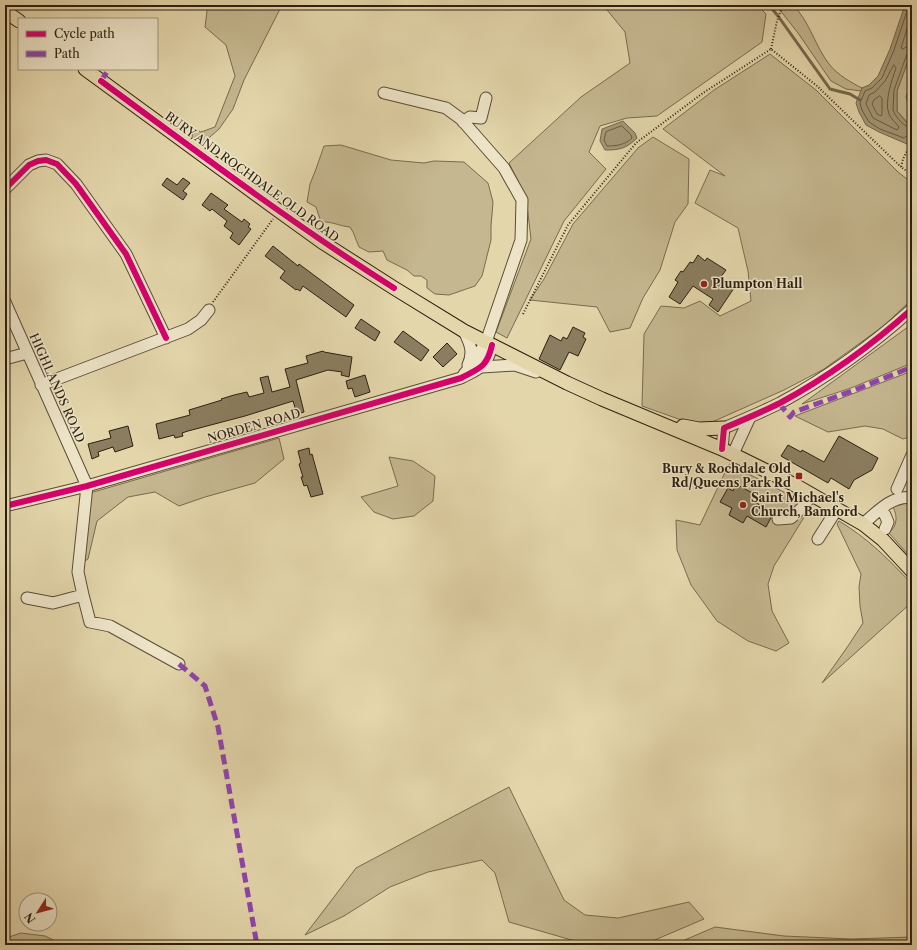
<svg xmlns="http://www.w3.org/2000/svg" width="917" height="950" font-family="'Libre Caslon Text',serif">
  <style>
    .green { fill: #c5b790; stroke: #786b50 }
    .water { fill: #a59876; stroke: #74684d }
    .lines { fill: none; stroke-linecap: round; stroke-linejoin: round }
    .shore { stroke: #685c42; stroke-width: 1 }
    .stream { stroke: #74684d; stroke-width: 3 }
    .building { fill: #8b7e60; stroke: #2b1f0f }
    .minor-casing { stroke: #594d36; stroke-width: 13 }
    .major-casing { stroke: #2b1f0f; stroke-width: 15 }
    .path { stroke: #2b1f0f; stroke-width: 2; stroke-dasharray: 1 2; stroke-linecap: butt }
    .minor { stroke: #ede4c8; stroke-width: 11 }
    .major { stroke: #e4d6ab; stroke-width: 13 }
    .quiet { stroke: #8e44ad; stroke-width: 5; stroke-dasharray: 10 5; stroke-linecap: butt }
    .cycleway-casing { stroke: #ede4c8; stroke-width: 8 }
    .cycleway { stroke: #d6006c; stroke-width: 6 }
    .poi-dot { fill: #8f2418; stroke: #ede4c8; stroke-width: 1.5 }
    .labels { text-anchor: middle; stroke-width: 3; stroke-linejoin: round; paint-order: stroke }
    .street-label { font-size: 12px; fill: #2b1f0f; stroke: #ede4c8 }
    .poi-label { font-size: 12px; font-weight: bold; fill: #2b1f0f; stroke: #ede4c8; text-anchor: start }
  </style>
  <rect width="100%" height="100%" fill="#e4d6ab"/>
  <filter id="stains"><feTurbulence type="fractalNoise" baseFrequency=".005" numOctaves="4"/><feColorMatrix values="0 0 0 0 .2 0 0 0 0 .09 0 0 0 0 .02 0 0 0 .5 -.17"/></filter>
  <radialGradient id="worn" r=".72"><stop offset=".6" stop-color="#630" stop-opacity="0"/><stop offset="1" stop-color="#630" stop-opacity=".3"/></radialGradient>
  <!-- green -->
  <path class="green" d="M210,5H282L244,80L233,109L219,129L202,144L192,137L193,128L201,132L215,127L235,76L226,45L205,27L207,11Z
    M603,5H757L766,14L762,42L657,116L627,118L600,126L589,152L606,169L564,221L507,338L496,332L531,239L526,197L509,163L581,97L630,63L625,32Z
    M776,5H793C810,22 815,46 829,64C838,75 850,82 862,88L861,91L846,89L831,81L798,33Z
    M912,50V79L906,97L912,115V125L908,123L897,111V91Z
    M770,54L816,90L898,172L912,183V299L885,325L824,369L784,390L701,427L642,406L644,334L661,306L684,308L700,301L720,316L751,301L748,271L738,228L695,203L710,170L725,176L663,129L714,90Z
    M653,137L689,159L688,204L675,222L660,270L643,298L630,328L610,332L597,307L530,300L544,279L573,224L638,148Z
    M341,145L391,160L424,163L434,161L464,162L488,183L493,202L491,226V240L482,276L475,286L449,295L435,294L427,288V280L421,276H414L407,270L387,260L383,251L369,252L359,247L353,232L350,227C339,226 331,221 321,222L316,207L307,202L310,184L316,169L324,146Z
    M912,324V363L851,388L802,404Z
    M912,371V436L903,439L883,429L865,426L828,432L795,416Z
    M279,438L284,459L255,483L205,497L179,506L155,492L128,497L97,521L88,559L82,563L90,493Z
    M389,457L413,461L435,476L433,501L414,516L393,519L374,512L361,497L398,486Z
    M729,464L811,506L774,566L768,584L772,611L789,643L776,651L748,641L717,621L691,585L677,550L676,520L700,525Z
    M906,503H912V559L889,533C897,526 898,517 893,507Z
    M839,521C869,539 888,559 912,584V602L822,683L848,646L863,623L860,606L859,587L861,574L837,524Z
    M509,787L564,900L585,915L618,918L689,902L704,919L643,945H589L509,922L495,873L482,860L428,872L390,887L344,916L305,935L356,868Z
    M715,927L784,936L851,939L912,937V945H673Z
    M21,933L45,936L64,945H6L9,937Z"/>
  <!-- water -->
  <path class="water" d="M905,5H912V50L897,91V111L907,123L912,125V134L907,144L879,132L866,125L859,112L856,103L862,88L869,85L878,76L890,49Z
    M623,121L635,133L637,138C626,149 619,150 605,150L600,141L602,129Z"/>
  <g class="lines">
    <!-- shore -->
    <path class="shore" d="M909,5L894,50L882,78L872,88L865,91L860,103L862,110L869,122L880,129L904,138L909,134H912
      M912,13L901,48L903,49L908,46H912
      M912,51L907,54L894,90L893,110C896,118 904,127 912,128
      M894,65L896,68C892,80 884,102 889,114C891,119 896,123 899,127L897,130L873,118L866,104L869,95L875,92L885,81Z
      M880,96L882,98V114L881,116L877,114L872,104L874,100Z
      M622,126L631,135L632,138C625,145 616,146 607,146L604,140L606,132Z"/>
    <!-- stream -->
    <path class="stream" d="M769,5L778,16L830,89L850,94L860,100"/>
  </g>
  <!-- building -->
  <path class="building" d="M167,178L177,185L183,178L190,183L183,191L187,194L183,200L162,185Z
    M211,193L228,205L224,209L242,222L244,219L250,224L248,227L251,229L239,245L230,238L233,233L224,226L227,221L212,209L210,211L202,205Z
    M273,246L298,266L299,264L354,305L346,317L303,286L300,291L297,289L296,290L280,278L285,271L265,256Z
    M698,255L705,261L707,258L726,270L720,278L734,288L718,312L709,305L713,299L693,286L680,304L669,297L678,282L675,280L681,271L683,272L690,262L693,263Z
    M361,319L380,332L375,341L355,328Z
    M573,327L585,333L583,337L586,339L578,356L569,352L560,370L539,359L550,335L561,341L563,337L567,339Z
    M403,331L429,350L421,361L394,342Z
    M447,343L457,354L443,367L433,357Z
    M323,351L324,352L352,357L349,377L341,375L342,372L328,370L296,380L304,412L297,414L293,401L245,416L188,431L182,433L183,436L175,438L174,435L159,439L156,424L190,415L189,410L222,400L221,399L234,395L247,392L249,397L264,393L260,378L268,376L272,392L290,387L285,369L308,363L306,356Z
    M365,375L370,392L355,397L352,388L348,389L346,381Z
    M128,426L133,446L115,452L113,447L98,452L99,456L92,459L88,444L111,438L109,431Z
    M839,436L878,458L872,470L854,480L849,489L831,478L828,483L781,456L788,445L801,452L802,450L824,462Z
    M309,448L310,455L312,454L323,494L311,497L307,485L304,486L301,477H303L299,464L301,463L298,451Z
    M736,484L758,496L754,502L774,512L766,527L747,516L743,523L729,515L732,508L720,502L728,488L733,491Z"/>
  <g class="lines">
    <defs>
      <path id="minor" d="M384,93L446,108L461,119L504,168L522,200L521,240L486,342L471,366L464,374
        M463,122L470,117L481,118L486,98
        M5,189L29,165L38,161L46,160L57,164L76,184L126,254L166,338
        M5,302L87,486L78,572L83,595L53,603L27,598
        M464,331C470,343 474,352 468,365
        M5,359L27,353
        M482,367L515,365L536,372
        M41,385L188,329L201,320L209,310
        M722,449L724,428C743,420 762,412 780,403C828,377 872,345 912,309
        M733,454L750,417
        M897,489L912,455
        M5,506L87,486L461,378C480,368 487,367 492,345
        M881,510L885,515L888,522L885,529
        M778,519L791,518L803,507L812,494
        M863,524C876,513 893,494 912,498
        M818,539L837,509
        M83,595L90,622L110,626L179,664"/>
      <path id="major" d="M5,11L19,21
        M85,69L279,211L322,242L394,288L464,331L567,383L602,399L722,449L793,484L863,524L883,540L912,571
        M683,426L699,429L724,428"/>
    </defs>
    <!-- minor casing -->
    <use href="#minor" class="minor-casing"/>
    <!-- major casing -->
    <use href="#major" class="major-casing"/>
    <!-- path -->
    <path class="path" d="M771,49L777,21L783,5
      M912,83L909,93L912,103
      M912,141L903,159L901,167L912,175
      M213,302L273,219
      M523,314L568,225L636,143L703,93L771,49L817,86L901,167"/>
    <!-- minor -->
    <use href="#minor" class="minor"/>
    <!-- major -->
    <use href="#major" class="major"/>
    <!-- quiet -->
    <path class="quiet" d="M101,81L109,69
      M779,403L790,417L794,412L852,391L912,367
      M179,664L205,686L218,727L257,945"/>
    <defs>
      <path id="cycleway" d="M101,81C197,152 293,224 394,288
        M5,189L29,165L38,161L46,160L57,164L76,184L126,254L166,338
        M722,449L724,428C743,420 762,412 780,403C828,377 872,345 912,309
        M5,506L87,486L461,378C480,368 487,367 492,345"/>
    </defs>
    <!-- cycleway casing -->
    <use href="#cycleway" class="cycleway-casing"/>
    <!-- cycleway -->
    <use href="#cycleway" class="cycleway"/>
  </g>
  <!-- markers -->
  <g class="poi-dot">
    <circle cx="704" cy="284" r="4"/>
    <rect x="795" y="472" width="8" height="8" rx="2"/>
    <circle cx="743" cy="505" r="4"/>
  </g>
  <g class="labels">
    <!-- street labels -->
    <g class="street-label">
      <text transform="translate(252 177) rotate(36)" y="4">BURY AND ROCHDALE OLD ROAD</text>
      <text transform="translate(57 388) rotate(66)" y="4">HIGHLANDS ROAD</text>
      <text transform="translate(254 426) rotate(-16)" y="4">NORDEN ROAD</text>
    </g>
    <!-- poi labels -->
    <g class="poi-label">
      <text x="712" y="288">Plumpton Hall</text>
      <text x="791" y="473" text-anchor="end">Bury &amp; Rochdale Old<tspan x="791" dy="14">Rd/Queens Park Rd</tspan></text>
      <text x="751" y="502">Saint Michael's<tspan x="751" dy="14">Church, Bamford</tspan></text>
    </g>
  </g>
  <!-- margin -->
  <rect width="917" height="950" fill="none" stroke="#e4d6ab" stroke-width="20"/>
  <rect x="6" y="6" width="905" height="938" fill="none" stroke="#2b1f0f" stroke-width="2"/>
  <rect x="10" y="10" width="897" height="930" fill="none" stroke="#2b1f0f"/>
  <!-- legend -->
  <rect x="18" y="18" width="140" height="52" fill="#ede4c8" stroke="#9f957e"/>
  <rect x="26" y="31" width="20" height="6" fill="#d6006c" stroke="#9f957e"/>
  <text x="54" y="38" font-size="12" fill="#2b1f0f">Cycle path</text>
  <rect x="26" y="51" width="20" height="6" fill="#8e44ad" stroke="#9f957e"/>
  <text x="54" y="58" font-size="12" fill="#2b1f0f">Path</text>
  <!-- north arrow -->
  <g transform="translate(38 912) rotate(234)"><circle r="19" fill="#ede4c8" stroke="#9f957e"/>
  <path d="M0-3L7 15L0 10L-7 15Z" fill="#8f2418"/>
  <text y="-6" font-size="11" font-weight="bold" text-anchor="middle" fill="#2b1f0f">N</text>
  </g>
  <rect width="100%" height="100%" filter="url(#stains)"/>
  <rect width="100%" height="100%" fill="url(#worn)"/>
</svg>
